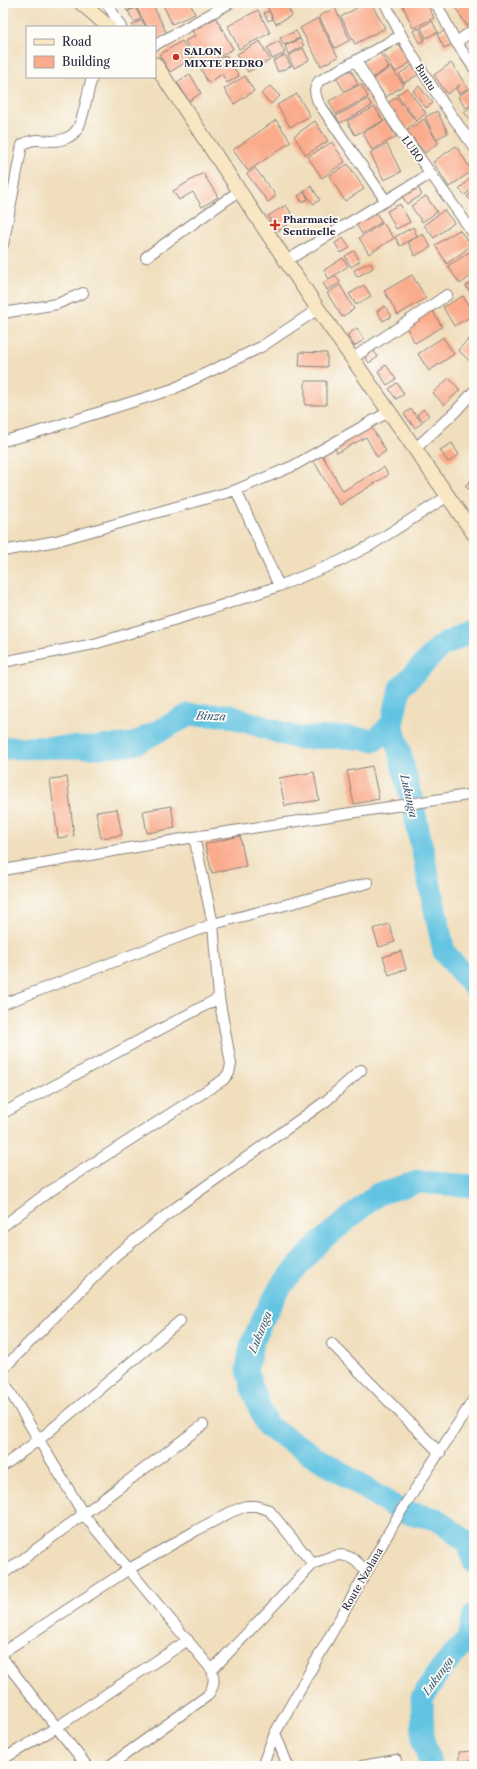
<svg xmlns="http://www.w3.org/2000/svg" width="477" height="1769" font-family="'Libre Caslon Text',serif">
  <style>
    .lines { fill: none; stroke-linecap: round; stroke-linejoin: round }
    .river { stroke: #64c4e2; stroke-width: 23 }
    .building { fill: #faab8b }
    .street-casing { stroke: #89807c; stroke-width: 12 }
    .secondary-casing { stroke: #89807c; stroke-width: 16 }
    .street { stroke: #fff; stroke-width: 10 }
    .secondary { stroke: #f9e7c3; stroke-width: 14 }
    .poi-dot { fill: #c8321e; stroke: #fdfcf7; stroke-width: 1.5 }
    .labels { text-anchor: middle; stroke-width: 3.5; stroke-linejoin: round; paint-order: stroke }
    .poi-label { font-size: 10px; font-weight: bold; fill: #22223b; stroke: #fdfcf7; text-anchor: start }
    .street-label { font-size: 10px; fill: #22223b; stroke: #fdfcf7 }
    .water-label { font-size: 11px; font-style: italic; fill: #395b75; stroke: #fdfcf7 }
  </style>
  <rect width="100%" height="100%" fill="#fdfcf7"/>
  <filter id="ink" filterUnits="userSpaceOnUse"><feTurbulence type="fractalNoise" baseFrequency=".025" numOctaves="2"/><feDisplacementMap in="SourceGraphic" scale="8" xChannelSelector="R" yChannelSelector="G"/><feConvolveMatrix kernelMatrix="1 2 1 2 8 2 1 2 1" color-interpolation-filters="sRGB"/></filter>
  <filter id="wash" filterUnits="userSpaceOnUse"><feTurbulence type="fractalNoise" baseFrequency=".012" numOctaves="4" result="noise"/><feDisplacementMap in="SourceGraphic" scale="16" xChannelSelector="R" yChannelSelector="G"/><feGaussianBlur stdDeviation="0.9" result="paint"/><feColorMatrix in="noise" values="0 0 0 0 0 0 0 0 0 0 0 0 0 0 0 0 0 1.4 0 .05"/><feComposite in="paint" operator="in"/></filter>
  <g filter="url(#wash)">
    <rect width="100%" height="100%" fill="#f0debc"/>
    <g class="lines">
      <!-- river -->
      <path class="river" d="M474,629L440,647L400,688L392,724L412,801L444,952L474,987
        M3,748L98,747L134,744L189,715H226L297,738L346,737L375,740L392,724
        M474,1186L418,1182L378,1194L319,1243L281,1286L261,1322L251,1347L247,1369L252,1388L267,1426L401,1511L437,1519L468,1543L474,1562
        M431,1766L423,1740L422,1698L438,1673L469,1637L474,1615"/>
    </g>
    <g id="blocks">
      <!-- building -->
      <path class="building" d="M123,3H152L167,34L155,39V27H147L136,7L127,11Z
        M162,3H190L195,14L172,24Z
        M265,3H286L292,15L276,24Z
        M365,3H371L385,28L355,44L341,17Z
        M405,3H427L434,18L413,28L402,4Z
        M461,3H474V21L467,26L455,7Z
        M136,8L141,19L134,22L128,11Z
        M335,8L350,40L335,48L319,16Z
        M258,10L270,33L239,49L228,26Z
        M269,11L273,19L268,21L264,13Z
        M216,18L233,49L200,67L185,41L195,36L192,31Z
        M318,18L338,57L321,66L300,28Z
        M142,20L146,27H133L132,25Z
        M432,21L438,32L426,38L421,27Z
        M419,28L425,40L419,43L413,31Z
        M446,30L453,44L444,48L437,34Z
        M296,31L300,38L284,45L280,38Z
        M300,39L304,46L288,54L285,46Z
        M182,41L193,58L170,72L159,55Z
        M260,41L270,60L248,72L237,54Z
        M279,41L285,53L272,59L267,48Z
        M398,43L411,62L396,72L383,53Z
        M303,48L309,60L294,68L288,56Z
        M380,53L389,67L372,78L363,64Z
        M226,55L239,76L227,83L222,74L208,83L201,69Z
        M285,55L291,66L278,72L273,61Z
        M451,63L468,88L459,94L456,88L460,85L447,94L434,75Z
        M413,65L419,74L404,83L399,74Z
        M391,67L404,85L386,97L373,79Z
        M351,70L358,84L344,91L336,77Z
        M190,74L201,93L189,101L177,82Z
        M245,76L254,91L234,104L224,89Z
        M361,84L368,97L336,114L329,101Z
        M474,85V102L466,108L458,97Z
        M270,86L280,96L271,104L261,94Z
        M419,86L433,103L426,108L413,91Z
        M407,88L426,113L417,121L397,95Z
        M297,94L310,116L290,127L277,105Z
        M396,97L416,121L406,130L386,105Z
        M368,99L372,106L340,123L336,116Z
        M474,104V122L473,123L464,112Z
        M375,107L383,121L355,135L347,121Z
        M437,111L448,133L436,139L425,117Z
        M424,119L438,143L425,153L407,131Z
        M276,120L291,142L248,171L233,150Z
        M386,120L396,137L372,150L363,133Z
        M315,121L328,141L306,155L294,136Z
        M332,142L345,162L322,178L308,157Z
        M387,144L401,172L384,180L370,153Z
        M456,146L472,171L449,187L433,162Z
        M348,164L364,189L345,201L329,176Z
        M255,168L276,196L268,202L247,174Z
        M203,173L218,197L202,207L193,192L179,200L173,191Z
        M474,174V186L465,195L459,189Z
        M416,183L422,195L407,204L400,193Z
        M311,186L320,200L313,204L304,191Z
        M474,189V203L467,197Z
        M304,192L308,199L302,202L298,196Z
        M426,196L437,212L422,222L411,206Z
        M400,204L410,222L396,229L387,211Z
        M286,205L295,220L278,231L268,216Z
        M374,210L382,222L362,234L355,222Z
        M444,210L454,223L434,238L424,225Z
        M383,223L394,238L369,254L359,238Z
        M413,227L417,236L400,246L395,237Z
        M459,230L472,245L447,264L435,245Z
        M423,234L431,247L415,256L408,242Z
        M343,238L350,248L341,253L335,243Z
        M474,249V274L460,284L448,266Z
        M354,251L360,261L351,267L345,256Z
        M343,258L348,266L329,279L324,270Z
        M370,262L373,268L357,277L354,270Z
        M412,275L426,298L398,315L384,291Z
        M336,276L340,283L327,290L323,283Z
        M474,280V299L466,286Z
        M340,285L354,309L342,317L327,293Z
        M364,285L371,296L356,305L349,294Z
        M463,296L474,315L454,326L443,307Z
        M429,304L442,327L415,343L402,320Z
        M385,306L392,316L383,321L377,311Z
        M357,328L364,340L354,346L347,335Z
        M474,334V365L458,350Z
        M443,337L454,354L429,371L418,354Z
        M368,342L378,357L369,363L359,348Z
        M300,352L327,353V367L299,366Z
        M386,365L396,379L387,385L378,371Z
        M449,378L460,390L444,405L433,393Z
        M305,381H326V405H305Z
        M397,383L404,394L396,399L389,389Z
        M411,409L422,423L415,428L404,414Z
        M423,409L429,415L423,421L417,415Z
        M370,425L386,451L377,457L366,437L337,453L334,445Z
        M452,443L459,455L448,462L440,450Z
        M322,455L343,491L384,467L388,475L340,505L313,460Z
        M474,477V490L472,492L465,486Z
        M372,766L379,799L354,804L347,771Z
        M314,772L319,800L285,806L279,778Z
        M67,777L74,836L58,838L50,779Z
        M171,806L175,828L147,833L143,811Z
        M117,809L122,835L101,838L96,812Z
        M240,836L246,866L212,873L205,844Z
        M389,924L395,942L379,947L373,929Z
        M401,951L406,969L389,975L383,957Z
        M474,1751V1761H459V1752Z"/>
    </g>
  </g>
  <g filter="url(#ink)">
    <use href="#blocks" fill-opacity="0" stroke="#89807c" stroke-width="1"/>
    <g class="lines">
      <defs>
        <path id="street" d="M107,3L121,27
          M385,3C409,55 441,101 474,147
          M436,3L456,42L474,68
          M456,42L474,30
          M155,45L230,3
          M356,61L394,122L474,234
          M386,201L318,102C315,93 313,89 319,81L400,36
          M3,245L22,145C32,138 41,140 52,141C62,141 73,137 78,128C84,117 88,90 92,77
          M146,257L239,191
          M286,261L430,174
          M3,313L57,304L83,293
          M353,358L447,295
          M3,441L31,434L173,389L261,347L318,309
          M416,448L455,412L474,391
          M236,490L279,586
          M3,551L56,541L236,490L293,466L390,411
          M3,662L94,644L223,605L279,586L338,562L371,545L448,496
          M3,870L194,837L474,794
          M3,1004L213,924L368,883
          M3,1113L219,998
          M3,1226L47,1193L223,1080L229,1073L231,1064L219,998L213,924L194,837
          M332,1344L440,1453
          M3,1369L116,1255L178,1206L326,1101L361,1070
          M3,1380L84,1515L212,1670C215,1681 214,1687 207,1696L109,1766
          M3,1466L40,1439L180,1321
          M3,1574L203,1425
          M3,1652L129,1569L197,1530L231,1512L246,1506H256L269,1510L313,1564
          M3,1659L87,1766
          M212,1670L313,1564C336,1553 349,1549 366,1572
          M275,1733L288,1766
          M3,1759L57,1727L188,1640
          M262,1766L275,1733L401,1511L474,1399
          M362,1766L396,1760"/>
        <path id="secondary" d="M81,3L109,27
          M155,64L318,309L474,534"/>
      </defs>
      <!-- street casing -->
      <use href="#street" class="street-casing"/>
      <!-- secondary casing -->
      <use href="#secondary" class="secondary-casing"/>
      <!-- street -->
      <use href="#street" class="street"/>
      <!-- secondary -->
      <use href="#secondary" class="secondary"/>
    </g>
  </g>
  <!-- markers -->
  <g class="poi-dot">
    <circle cx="176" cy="57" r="4"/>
    <path d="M273 219h4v4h4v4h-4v4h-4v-4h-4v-4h4z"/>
  </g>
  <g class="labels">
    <!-- poi labels -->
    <g class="poi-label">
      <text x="184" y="55">SALON<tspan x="184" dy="12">MIXTE PEDRO</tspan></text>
      <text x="283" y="223">Pharmacie<tspan x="283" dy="12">Sentinelle</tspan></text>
    </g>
    <!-- street labels -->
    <g class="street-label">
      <text transform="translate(426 77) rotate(58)" y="4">Buntu</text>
      <text transform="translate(413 149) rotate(55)" y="4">LUBO</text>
      <text transform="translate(362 1579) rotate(-60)" y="4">Route Nzolana</text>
    </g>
    <!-- water labels -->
    <g class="water-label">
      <text transform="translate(211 716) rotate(2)" y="4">Binza</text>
      <text transform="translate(409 796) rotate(77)" y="4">Lukunga</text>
      <text transform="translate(260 1332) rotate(-68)" y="4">Lukunga</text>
      <text transform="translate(438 1676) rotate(-54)" y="4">Lukunga</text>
    </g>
  </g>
  <!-- margin -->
  <rect width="477" height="1769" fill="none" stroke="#fdfcf7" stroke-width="16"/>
  <!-- legend -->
  <rect x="26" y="26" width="130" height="52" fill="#fdfcf7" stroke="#a5a5ac"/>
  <rect x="34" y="39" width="20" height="6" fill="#f9e7c3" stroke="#a5a5ac"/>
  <text x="62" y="46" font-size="12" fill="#22223b">Road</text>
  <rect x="34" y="56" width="20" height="12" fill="#faab8b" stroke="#a5a5ac"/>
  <text x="62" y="66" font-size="12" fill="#22223b">Building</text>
</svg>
